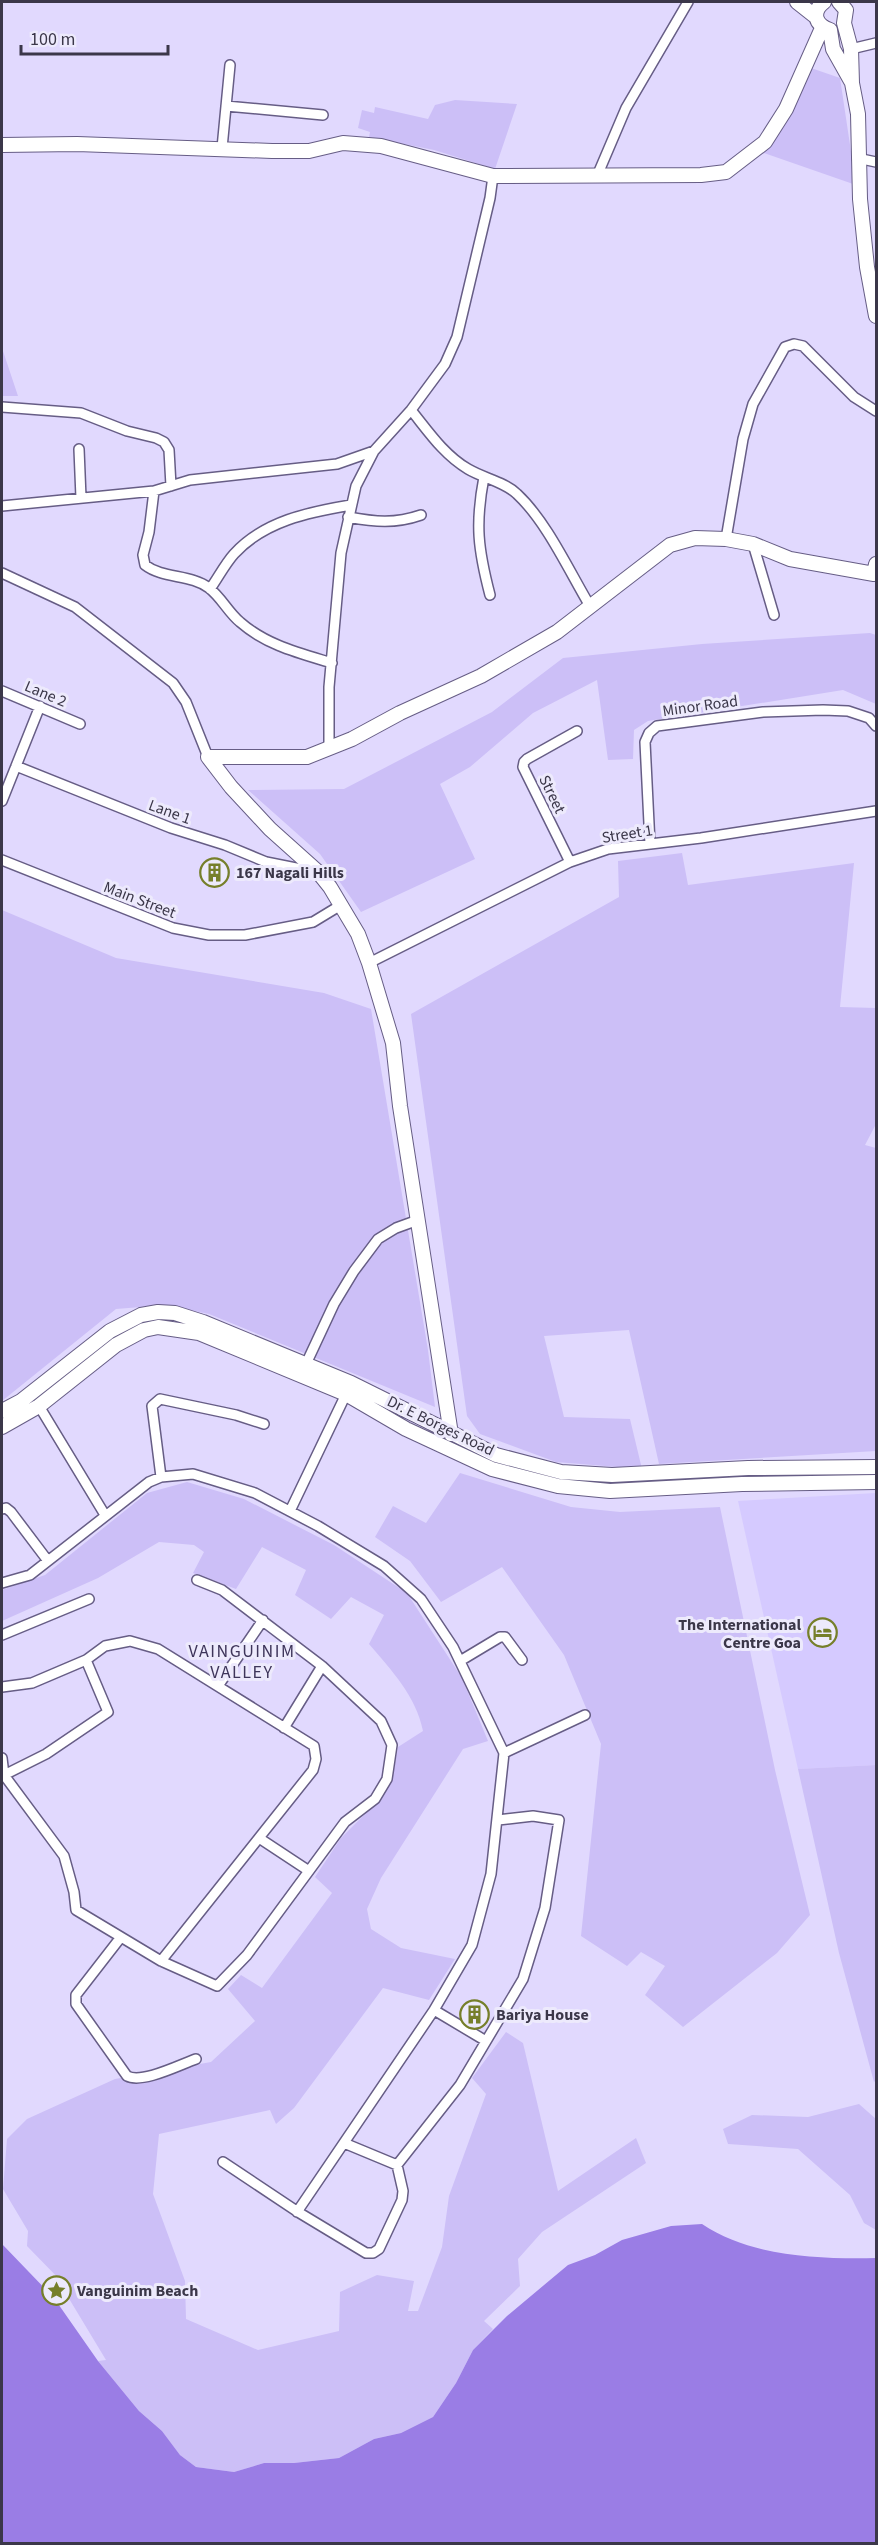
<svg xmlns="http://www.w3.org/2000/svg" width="878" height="2545" font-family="'Source Sans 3',sans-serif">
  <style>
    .built { fill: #d5caff }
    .green { fill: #ccbff7 }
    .water { fill: #9a7de5 }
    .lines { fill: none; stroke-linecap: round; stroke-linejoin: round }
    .street-casing { stroke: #665d85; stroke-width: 12 }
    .secondary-casing { stroke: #665d85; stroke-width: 16 }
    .street { stroke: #fff; stroke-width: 9 }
    .secondary { stroke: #fff; stroke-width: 14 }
    .labels { text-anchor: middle; stroke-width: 6; stroke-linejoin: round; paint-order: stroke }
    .street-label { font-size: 16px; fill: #3b3749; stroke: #edeafc }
    .poi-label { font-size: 16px; font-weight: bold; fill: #3b3749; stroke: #edeafc; text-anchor: start }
    .neighbourhood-label { font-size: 18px; letter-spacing: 1.5px; fill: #3e355a; stroke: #edeafc }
  </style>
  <rect width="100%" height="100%" fill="#e1d9fe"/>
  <!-- built -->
  <path class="built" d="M876,1493V1765L798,1769L738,1501Z"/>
  <!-- green -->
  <path class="green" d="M811,68L840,78L856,185L764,153Z
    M455,100L517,104L495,169L434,150L369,137L370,132L358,128L362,110L374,113L375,107L428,119L435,105Z
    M2,348L18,396H2Z
    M870,633L876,635V704L843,690L648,721L634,730L633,759L608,760L597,680L533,713L470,767L440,784L475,859L361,912L320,854L248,790L344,789L492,712L563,658L702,644Z
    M682,853L688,885L854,863L840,1007L876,1008V1124L865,1145L876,1148V1451L659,1464L629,1330L544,1336L564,1417L630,1419L642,1469L556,1462L480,1434L467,1416L411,1014L619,897L618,861Z
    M2,910L116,958L324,993L371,1009L428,1350L435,1407L209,1314L166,1305L116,1309L2,1401Z
    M460,1473L571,1507L620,1512L720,1507L775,1770L810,1915L777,1953L683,2027L645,1995L665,1966L641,1952L627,1966L581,1936L601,1744L564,1655L502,1567L441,1602L410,1561L375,1537L393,1506L426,1523Z
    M187,1482L244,1499L334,1545L407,1593L462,1678L488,1741L463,1749L381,1878L367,1909L371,1929L401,1948L455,1959L429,2000L383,1988L294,2108L276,2124L270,2110L159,2134L153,2194L185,2281L186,2319L258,2350L339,2331L340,2292L377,2275L414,2281L408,2311H418L442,2247L449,2196L486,2094L472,2078L506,2032L523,2043L558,2191L636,2138L646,2163L542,2232L518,2259L520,2286L484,2321L493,2329L473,2350L456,2383L433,2417L401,2433L374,2439L339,2458L294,2463H264L234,2472L196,2467L180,2455L162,2431L139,2411L98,2361L106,2360L68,2297L63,2283L27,2246L28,2231L3,2189L7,2139L27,2119L115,2079L211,2062L255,2021L228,1989L241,1975L262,1988L332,1893L315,1877L341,1838L374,1805L392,1781L398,1747L423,1731C416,1696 392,1671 369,1644L384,1615L351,1597L331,1619L295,1595L306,1570L262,1547L236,1589L193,1573L204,1552L194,1545L159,1542L98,1578L2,1621V1590L45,1575L147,1493Z
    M876,1765V2080L874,2082L839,1953L798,1769Z
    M859,2104L876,2119V2230L864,2223L850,2195L798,2149L728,2144L723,2129L752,2115L808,2117Z"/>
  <!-- water -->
  <path class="water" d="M702,2224C751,2257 819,2259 876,2258V2543H2V2244L54,2298L98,2361L139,2411L162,2431L180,2455L196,2467L234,2472L264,2463H294L339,2458L374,2439L401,2433L433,2417L456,2383L473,2350L507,2316L568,2265L595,2255L622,2240L671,2226Z"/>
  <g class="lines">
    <defs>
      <path id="street" d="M851,49L876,43
        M226,106L323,115
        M222,148L230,65
        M857,158L876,162
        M597,176L626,108L688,2
        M2,407L81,413L127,431L156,438L164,442L169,450L171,486
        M411,410C428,431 444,455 468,469C483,478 505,482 517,494C547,522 569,571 590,606
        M79,449L81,498
        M484,477C475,524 478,549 490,595
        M154,491L149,532L143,555L145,565C163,579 191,574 209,588C221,597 228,612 240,622C266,645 299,653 332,663
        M2,506L154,491L190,480L337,464L374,451
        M348,517C375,522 395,524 421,515
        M726,539L743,439L753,404L785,347L794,344L803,346L854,397L876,411
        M753,544L774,615
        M2,573L75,607L173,683L186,702L208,757
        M210,589C218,578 225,564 234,554C264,521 309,512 351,505
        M2,691L80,724
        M329,748V687L341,553L356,486L374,451L411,410L445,364L457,337L490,198L493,176
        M16,766L171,828L225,845L266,862L316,872
        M2,801L40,706
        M650,844L645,742L649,733L657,726L763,712L823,710L848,711L869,718L876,726
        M2,860L173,928L209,935H245L313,922L341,905
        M570,862L523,767L524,762L527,759L577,731
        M369,963L570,862L608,849L701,838L876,811
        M306,1364L334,1304L354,1271L378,1239L396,1228L418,1220
        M39,1406L105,1515
        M161,1477L152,1406L160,1399L236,1415L264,1424
        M2,1509L6,1508L11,1512L48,1561
        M290,1511L348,1390
        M2,1583L30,1575L149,1482L161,1477L193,1474L255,1493L318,1526L384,1566L421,1599L453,1647L504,1753L491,1874L472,1945L434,2010L297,2212
        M2,1635L89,1599
        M460,1661L500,1637H505L522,1660
        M218,1686L263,1620
        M2,1687L32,1683L86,1660L105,1646L130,1641L158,1649L314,1746L316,1759L313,1770L161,1961
        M284,1728L322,1666
        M504,1753L585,1715
        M2,1758L4,1775L64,1856L74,1892L76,1910L161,1961L217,1986L247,1955L345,1822L375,1799L387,1779L392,1745L381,1721L322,1666L222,1590L197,1580
        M4,1775L46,1754L108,1712L86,1660
        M259,1838L309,1871
        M121,1937L76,1995V2004L127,2076C142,2084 179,2065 196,2059
        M434,2010L486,2041
        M344,2143L397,2165L460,2085L523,1979L545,1908L559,1820L533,1816L498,1820
        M223,2162L298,2212L366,2253H373L379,2249L402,2200L403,2191L397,2165"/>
      <path id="secondary" d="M797,2L816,17
        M824,2C811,12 815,25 830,30
        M839,2L846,10L844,23L851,49L852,83L858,114L860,199L867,267L876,316
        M830,30L833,49L851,81
        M2,145L77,144L272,151H309L343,143L381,146L493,176L701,175L726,172L765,142L786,109L822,28
        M208,757L231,787L270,829L318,872L330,887L358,934L369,963L393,1043L400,1106L451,1434
        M208,757H307L352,739L400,713L481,676L557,632L670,545L695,538L726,539L753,544L790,559L874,574L876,564
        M2,1411L21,1401L110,1331L141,1315L158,1312L175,1313L203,1322L351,1383L496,1455L561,1472L612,1475L748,1468L876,1467
        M2,1427L39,1406L116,1345L144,1330L158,1327L199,1333L346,1394L406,1429L492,1469L558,1486L610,1491L742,1484L876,1482"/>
    </defs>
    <!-- street casing -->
    <use href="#street" class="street-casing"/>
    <!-- secondary casing -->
    <use href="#secondary" class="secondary-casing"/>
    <!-- street -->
    <use href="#street" class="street"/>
    <!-- secondary -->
    <use href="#secondary" class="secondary"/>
  </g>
  <!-- icons -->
  <defs>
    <symbol id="building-ring" viewBox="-11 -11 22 22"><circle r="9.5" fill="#edeafc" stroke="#767f2a" stroke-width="1.5"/><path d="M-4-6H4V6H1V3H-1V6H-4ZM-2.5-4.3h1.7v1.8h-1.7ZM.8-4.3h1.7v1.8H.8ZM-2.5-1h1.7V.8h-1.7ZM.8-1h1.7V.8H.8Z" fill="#767f2a"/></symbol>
    <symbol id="hotel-ring" viewBox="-11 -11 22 22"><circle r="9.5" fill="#edeafc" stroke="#767f2a" stroke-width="1.5"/><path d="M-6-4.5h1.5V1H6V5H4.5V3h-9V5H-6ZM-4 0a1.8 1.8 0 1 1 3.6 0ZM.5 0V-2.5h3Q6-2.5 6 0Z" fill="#767f2a"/></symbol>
    <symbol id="sight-ring" viewBox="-11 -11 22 22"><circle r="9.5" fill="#edeafc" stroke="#767f2a" stroke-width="1.5"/><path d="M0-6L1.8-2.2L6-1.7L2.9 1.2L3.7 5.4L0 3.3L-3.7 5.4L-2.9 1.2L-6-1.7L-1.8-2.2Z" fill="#767f2a"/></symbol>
  </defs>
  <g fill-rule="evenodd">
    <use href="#building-ring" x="198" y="856" width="33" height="33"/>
    <use href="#hotel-ring" x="806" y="1616" width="33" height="33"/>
    <use href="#building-ring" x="458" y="1998" width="33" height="33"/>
    <use href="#sight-ring" x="40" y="2274" width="33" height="33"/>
  </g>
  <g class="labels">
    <!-- street labels -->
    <g class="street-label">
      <text transform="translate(46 693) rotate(23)" y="6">Lane 2</text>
      <text transform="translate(700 705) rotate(-8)" y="6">Minor Road</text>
      <text transform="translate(553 794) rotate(64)" y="6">Street</text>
      <text transform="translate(170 811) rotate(20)" y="6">Lane 1</text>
      <text transform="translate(627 833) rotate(-9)" y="6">Street 1</text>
      <text transform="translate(140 899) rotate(21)" y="6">Main Street</text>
      <text transform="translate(441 1425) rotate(26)" y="6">Dr. E Borges Road</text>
    </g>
    <!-- poi labels -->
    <g class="poi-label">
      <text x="236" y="878">167 Nagali Hills</text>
      <text x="801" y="1630" text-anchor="end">The International<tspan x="801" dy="18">Centre Goa</tspan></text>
      <text x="496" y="2020">Bariya House</text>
      <text x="77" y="2296">Vanguinim Beach</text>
    </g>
    <!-- neighbourhood labels -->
    <g class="neighbourhood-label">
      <text x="242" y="1657">VAINGUINIM<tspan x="242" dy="21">VALLEY</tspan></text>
    </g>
  </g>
  <!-- border -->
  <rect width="878" height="2545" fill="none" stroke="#3b3749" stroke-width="6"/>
  <!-- scale -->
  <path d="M21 45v9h147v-9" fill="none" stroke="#3b3749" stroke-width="3"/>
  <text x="30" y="45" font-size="18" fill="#3b3749" stroke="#edeafc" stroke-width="4.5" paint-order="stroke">100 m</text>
</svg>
